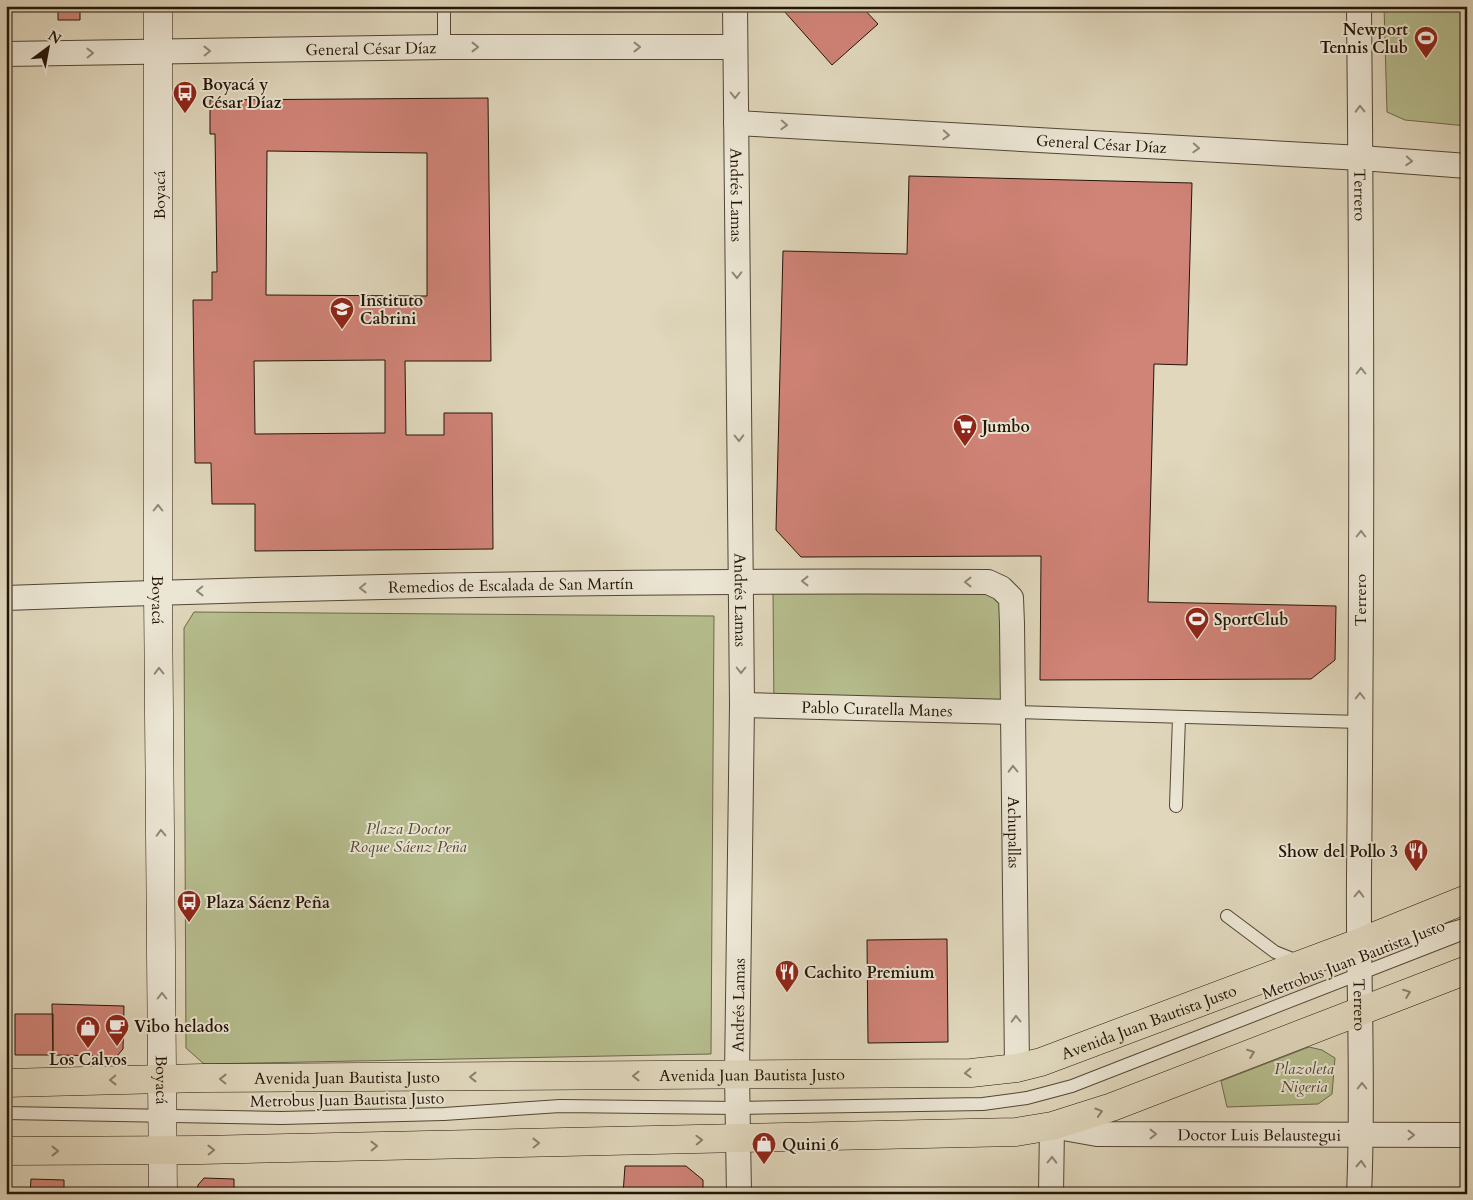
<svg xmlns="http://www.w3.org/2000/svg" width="1473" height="1200" font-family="Cardo,serif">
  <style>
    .green { fill: #b6bd8e; stroke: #6c694a }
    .building { fill: #d08377; stroke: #231507; fill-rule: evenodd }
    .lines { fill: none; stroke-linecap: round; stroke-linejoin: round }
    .lane-casing { stroke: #524634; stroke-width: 14 }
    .street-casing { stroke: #524634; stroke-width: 26 }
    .secondary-casing { stroke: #231507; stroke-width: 29 }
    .primary-casing { stroke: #231507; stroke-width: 29 }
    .lane { stroke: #ebe5d3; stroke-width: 12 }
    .street { stroke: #ebe5d3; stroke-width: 24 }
    .secondary { stroke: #ebe5d3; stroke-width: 28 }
    .primary { stroke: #e0d7bc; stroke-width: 28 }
    .oneway { stroke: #918777 }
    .oneway2 { stroke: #8b806b }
    .labels { text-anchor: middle; stroke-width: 4; stroke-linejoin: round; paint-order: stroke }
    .poi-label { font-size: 16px; font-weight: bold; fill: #231507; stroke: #ebe5d3; text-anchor: start }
    .street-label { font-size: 16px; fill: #231507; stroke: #ebe5d3 }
    .park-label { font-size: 16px; font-style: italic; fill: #4f4730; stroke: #ebe5d3 }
  </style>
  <rect width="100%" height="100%" fill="#e0d7bc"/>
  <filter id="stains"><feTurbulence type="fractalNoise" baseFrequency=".004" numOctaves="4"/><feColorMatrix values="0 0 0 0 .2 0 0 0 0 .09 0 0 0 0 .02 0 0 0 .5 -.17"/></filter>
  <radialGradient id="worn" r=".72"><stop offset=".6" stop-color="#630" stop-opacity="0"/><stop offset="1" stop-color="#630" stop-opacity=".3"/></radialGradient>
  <!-- green -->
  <path class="green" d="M1384,6H1467V126L1405,120L1387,112Z
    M773,590H1007L1008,716H774Z
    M194,612L714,616L711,1054L204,1064L186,1048L184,628Z
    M1309,1047L1322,1050L1335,1058L1332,1094L1318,1104L1227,1107L1221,1081Z"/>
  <!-- building -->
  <path class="building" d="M58,6H80V20H58Z
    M221,6H294L295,10L221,11Z
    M789,6H861L878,24L832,65L784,11Z
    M488,98L491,361H405L406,435H444V413H492L493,549L255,551V504H212L211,463H195L193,300H212V272H217L215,134H210V100ZM267,151L427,153V296L266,295ZM385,360V433L255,434L254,361Z
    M909,176L1192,183L1187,365L1154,364L1148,602L1336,606L1335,660L1311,679L1040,680L1041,556L801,557L776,530L783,251L907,254Z
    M947,939L948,1042L868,1043L867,940Z
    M52,1004L124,1006L123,1049L117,1056L53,1055Z
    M15,1014H53V1055H15Z
    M625,1166H686L703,1180V1194H623Z
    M204,1178L234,1179V1194H197L198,1185Z
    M31,1179L64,1180V1194H30Z"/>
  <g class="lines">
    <defs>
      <path id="lane" d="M444,47V6
        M1012,712L1360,722
        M1176,806L1179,717
        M1227,916L1275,952L1300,962
        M1386,941L1415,939L1467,924
        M6,1113L281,1118L444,1114L560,1106L737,1108L983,1104L1027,1098L1072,1086L1467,932"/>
      <g id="street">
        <path id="s1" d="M735,6L742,705L737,1075L739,1194"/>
        <path id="s2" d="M1359,6C1362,297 1362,587 1359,878C1358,983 1364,1088 1359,1194"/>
        <path id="s3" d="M6,54L444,47H735"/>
        <path id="s4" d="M736,123L1361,158L1467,166"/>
        <path id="s5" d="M6,598C333,586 661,580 988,582L1001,588L1011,598L1012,624L1017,1068"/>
        <path id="s6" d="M742,705L1012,712"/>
        <path id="s7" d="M1051,1194L1052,1126L1097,1134L1467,1135"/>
      </g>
      <g id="secondary">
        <path id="s8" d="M158,6V592L163,1194"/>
      </g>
      <g id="primary">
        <path id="s9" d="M6,1083L203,1078L971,1073L1017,1068L1041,1062L1358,943L1467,899"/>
        <path d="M6,1151L201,1150L1016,1132L1052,1126L1112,1107L1467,970"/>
      </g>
    </defs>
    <!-- lane casing -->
    <use href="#lane" class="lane-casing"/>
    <!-- street casing -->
    <use href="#street" class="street-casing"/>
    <!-- secondary casing -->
    <use href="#secondary" class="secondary-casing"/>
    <!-- primary casing -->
    <use href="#primary" class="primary-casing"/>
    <!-- lane -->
    <use href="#lane" class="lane"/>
    <!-- street -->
    <use href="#street" class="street"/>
    <!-- secondary -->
    <use href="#secondary" class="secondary"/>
    <!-- primary -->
    <use href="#primary" class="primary"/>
  </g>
  <!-- one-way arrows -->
  <defs><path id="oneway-chevron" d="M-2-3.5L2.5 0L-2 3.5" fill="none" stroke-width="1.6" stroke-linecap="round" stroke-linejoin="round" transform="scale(1.25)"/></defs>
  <g class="oneway">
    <use href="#oneway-chevron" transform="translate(475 47)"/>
    <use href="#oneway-chevron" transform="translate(637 47)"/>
    <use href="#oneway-chevron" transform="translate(207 51) rotate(-1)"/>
    <use href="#oneway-chevron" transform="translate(90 53) rotate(-1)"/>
    <use href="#oneway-chevron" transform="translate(735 95) rotate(90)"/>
    <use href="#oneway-chevron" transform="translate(1360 109) rotate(-91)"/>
    <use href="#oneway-chevron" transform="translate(784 125) rotate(3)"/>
    <use href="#oneway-chevron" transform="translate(946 135) rotate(3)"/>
    <use href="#oneway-chevron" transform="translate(1196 148) rotate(3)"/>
    <use href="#oneway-chevron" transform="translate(1409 161) rotate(4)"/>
    <use href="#oneway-chevron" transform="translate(737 275) rotate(89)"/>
    <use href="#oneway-chevron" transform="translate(1361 371) rotate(-90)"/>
    <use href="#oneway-chevron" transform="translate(739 438) rotate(89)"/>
    <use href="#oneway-chevron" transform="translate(158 508) rotate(-90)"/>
    <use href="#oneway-chevron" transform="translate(1361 534) rotate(-90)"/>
    <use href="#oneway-chevron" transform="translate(805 581) rotate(-180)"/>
    <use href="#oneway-chevron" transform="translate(968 582) rotate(-180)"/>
    <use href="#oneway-chevron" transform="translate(363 588) rotate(179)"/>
    <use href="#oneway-chevron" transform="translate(200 591) rotate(179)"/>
    <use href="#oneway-chevron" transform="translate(741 670) rotate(90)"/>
    <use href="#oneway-chevron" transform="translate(159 671) rotate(-91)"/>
    <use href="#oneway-chevron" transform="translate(1360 696) rotate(-90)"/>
    <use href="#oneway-chevron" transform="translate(1013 769) rotate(-91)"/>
    <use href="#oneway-chevron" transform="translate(161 833) rotate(-91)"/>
    <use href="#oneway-chevron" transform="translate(1359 894) rotate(-89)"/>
    <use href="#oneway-chevron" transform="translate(162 996) rotate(-90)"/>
    <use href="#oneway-chevron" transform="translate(1016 1019) rotate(-91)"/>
    <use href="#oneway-chevron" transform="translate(1362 1086) rotate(-90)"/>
    <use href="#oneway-chevron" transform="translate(1153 1134)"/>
    <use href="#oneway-chevron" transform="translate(1411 1135)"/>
    <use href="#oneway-chevron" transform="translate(1052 1160) rotate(-89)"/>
    <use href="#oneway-chevron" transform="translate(1361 1164) rotate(-87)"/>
  </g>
  <g class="oneway2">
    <use href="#oneway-chevron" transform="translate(1407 993) rotate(-21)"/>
    <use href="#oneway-chevron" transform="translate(1251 1053) rotate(-21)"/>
    <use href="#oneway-chevron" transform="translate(968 1073) rotate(177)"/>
    <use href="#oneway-chevron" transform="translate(636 1076) rotate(180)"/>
    <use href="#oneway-chevron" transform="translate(473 1077) rotate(180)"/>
    <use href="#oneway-chevron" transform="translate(223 1079) rotate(-179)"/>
    <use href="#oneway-chevron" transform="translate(113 1080) rotate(179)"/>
    <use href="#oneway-chevron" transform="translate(1099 1112) rotate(-17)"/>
    <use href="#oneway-chevron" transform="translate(699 1140) rotate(-2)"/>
    <use href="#oneway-chevron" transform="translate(536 1143) rotate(-1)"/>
    <use href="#oneway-chevron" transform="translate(374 1146) rotate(-1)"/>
    <use href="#oneway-chevron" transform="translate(211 1150) rotate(-1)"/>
    <use href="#oneway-chevron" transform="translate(55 1151)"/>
  </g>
  <!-- icons -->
  <defs>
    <symbol id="stadium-pin" viewBox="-11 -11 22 30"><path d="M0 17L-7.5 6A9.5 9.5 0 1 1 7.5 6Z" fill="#8f2418" stroke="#ebe5d3"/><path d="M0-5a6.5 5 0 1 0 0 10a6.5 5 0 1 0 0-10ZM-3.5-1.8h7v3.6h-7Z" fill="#fff"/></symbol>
    <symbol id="bus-pin" viewBox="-11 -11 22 30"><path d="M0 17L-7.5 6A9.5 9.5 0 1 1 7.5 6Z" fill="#8f2418" stroke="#ebe5d3"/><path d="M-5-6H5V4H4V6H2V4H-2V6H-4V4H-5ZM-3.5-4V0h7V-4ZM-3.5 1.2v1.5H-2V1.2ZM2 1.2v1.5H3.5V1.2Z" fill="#fff"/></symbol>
    <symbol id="school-pin" viewBox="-11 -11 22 30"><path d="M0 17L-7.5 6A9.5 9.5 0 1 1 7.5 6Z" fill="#8f2418" stroke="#ebe5d3"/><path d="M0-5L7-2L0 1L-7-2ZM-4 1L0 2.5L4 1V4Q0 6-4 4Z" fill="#fff"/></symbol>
    <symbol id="supermarket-pin" viewBox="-11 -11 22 30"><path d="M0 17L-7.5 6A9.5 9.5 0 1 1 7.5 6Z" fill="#8f2418" stroke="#ebe5d3"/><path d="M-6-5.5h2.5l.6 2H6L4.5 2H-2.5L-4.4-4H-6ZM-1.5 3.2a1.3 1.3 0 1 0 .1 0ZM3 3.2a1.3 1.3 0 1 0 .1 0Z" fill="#fff"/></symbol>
    <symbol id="restaurant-pin" viewBox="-11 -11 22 30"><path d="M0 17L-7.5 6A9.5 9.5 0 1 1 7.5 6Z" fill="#8f2418" stroke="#ebe5d3"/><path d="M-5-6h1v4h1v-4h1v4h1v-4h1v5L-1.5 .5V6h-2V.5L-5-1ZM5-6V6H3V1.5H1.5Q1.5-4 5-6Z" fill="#fff"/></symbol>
    <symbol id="cafe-pin" viewBox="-11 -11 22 30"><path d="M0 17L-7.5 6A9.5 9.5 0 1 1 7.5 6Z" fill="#8f2418" stroke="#ebe5d3"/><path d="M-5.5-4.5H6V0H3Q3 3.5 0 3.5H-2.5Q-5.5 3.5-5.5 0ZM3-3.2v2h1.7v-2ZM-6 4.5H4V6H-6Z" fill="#fff"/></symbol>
    <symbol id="shop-pin" viewBox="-11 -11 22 30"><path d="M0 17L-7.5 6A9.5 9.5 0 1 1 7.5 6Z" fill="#8f2418" stroke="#ebe5d3"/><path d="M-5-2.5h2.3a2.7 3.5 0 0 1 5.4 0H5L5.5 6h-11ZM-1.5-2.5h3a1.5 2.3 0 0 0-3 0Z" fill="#fff"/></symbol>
  </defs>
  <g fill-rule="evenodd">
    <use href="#stadium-pin" x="1412" y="24" width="28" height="38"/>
    <use href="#bus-pin" x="171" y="79" width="28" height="38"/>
    <use href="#school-pin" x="328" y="295" width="28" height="38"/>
    <use href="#supermarket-pin" x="951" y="412" width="28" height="38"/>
    <use href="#stadium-pin" x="1183" y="605" width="28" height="38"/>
    <use href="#restaurant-pin" x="1402" y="837" width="28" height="38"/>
    <use href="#bus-pin" x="175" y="888" width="28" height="38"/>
    <use href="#restaurant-pin" x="773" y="958" width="28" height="38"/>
    <use href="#cafe-pin" x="103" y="1012" width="28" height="38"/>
    <use href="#shop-pin" x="74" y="1014" width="28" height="38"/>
    <use href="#shop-pin" x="750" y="1130" width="28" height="38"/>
  </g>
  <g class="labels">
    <!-- poi labels -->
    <g class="poi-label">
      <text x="1408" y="35" text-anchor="end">Newport<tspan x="1408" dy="18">Tennis Club</tspan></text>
      <text x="202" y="90">Boyacá y<tspan x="202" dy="18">César Díaz</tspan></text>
      <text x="360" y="306">Instituto<tspan x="360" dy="18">Cabrini</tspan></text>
      <text x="982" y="432">Jumbo</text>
      <text x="1214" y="625">SportClub</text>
      <text x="1398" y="857" text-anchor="end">Show del Pollo 3</text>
      <text x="206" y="908">Plaza Sáenz Peña</text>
      <text x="804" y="978">Cachito Premium</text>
      <text x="134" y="1032">Vibo helados</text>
      <text x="88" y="1065" text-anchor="middle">Los Calvos</text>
      <text x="782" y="1150">Quini 6</text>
    </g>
    <!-- street labels -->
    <g class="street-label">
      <text dy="6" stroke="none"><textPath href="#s3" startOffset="365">General César Díaz</textPath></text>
      <text dy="6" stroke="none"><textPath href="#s4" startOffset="366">General César Díaz</textPath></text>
      <text transform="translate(159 195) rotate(-90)" y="6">Boyacá</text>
      <text dy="6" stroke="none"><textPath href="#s1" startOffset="189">Andrés Lamas</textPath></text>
      <text dy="6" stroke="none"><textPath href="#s2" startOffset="189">Terrero</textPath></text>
      <text dy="6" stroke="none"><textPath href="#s5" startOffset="505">Remedios de Escalada de San Martín</textPath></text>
      <text dy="6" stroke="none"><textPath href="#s8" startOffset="594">Boyacá</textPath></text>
      <text dy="6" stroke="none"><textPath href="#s1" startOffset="594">Andrés Lamas</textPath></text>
      <text transform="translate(1360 600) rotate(-90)" y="6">Terrero</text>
      <text dy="6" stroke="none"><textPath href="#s6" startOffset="135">Pablo Curatella Manes</textPath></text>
      <text dy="6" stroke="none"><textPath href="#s5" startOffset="1245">Achupallas</textPath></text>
      <text transform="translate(1353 959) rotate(-21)" y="6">Metrobus Juan Bautista Justo</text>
      <text transform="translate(738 1005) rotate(-89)" y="6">Andrés Lamas</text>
      <text dy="6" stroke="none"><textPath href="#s2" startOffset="999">Terrero</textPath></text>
      <text dy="6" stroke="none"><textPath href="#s9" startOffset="1151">Avenida Juan Bautista Justo</textPath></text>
      <text dy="6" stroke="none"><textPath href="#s9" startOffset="746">Avenida Juan Bautista Justo</textPath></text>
      <text dy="6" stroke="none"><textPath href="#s9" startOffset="341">Avenida Juan Bautista Justo</textPath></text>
      <text dy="6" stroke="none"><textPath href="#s8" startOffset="1074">Boyacá</textPath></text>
      <text transform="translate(347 1099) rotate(-1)" y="6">Metrobus Juan Bautista Justo</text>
      <text dy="6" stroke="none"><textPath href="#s7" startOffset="276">Doctor Luis Belaustegui</textPath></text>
    </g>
    <!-- park labels -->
    <g class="park-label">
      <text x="408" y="834">Plaza Doctor<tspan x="408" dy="18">Roque Sáenz Peña</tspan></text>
      <text x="1304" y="1074">Plazoleta<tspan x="1304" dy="18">Nigeria</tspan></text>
    </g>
  </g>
  <!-- margin -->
  <rect width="1473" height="1200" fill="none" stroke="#e0d7bc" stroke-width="25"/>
  <rect x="8" y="8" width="1458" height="1185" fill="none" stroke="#231507" stroke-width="2.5"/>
  <rect x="12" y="12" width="1448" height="1175" fill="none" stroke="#231507"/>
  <!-- north arrow -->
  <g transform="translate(48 48) rotate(32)" stroke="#ebe5d3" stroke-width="4" paint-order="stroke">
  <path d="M0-4L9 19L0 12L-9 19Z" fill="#231507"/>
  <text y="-8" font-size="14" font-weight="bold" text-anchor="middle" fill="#231507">N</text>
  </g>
  <rect width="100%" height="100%" filter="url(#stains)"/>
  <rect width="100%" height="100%" fill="url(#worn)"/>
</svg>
